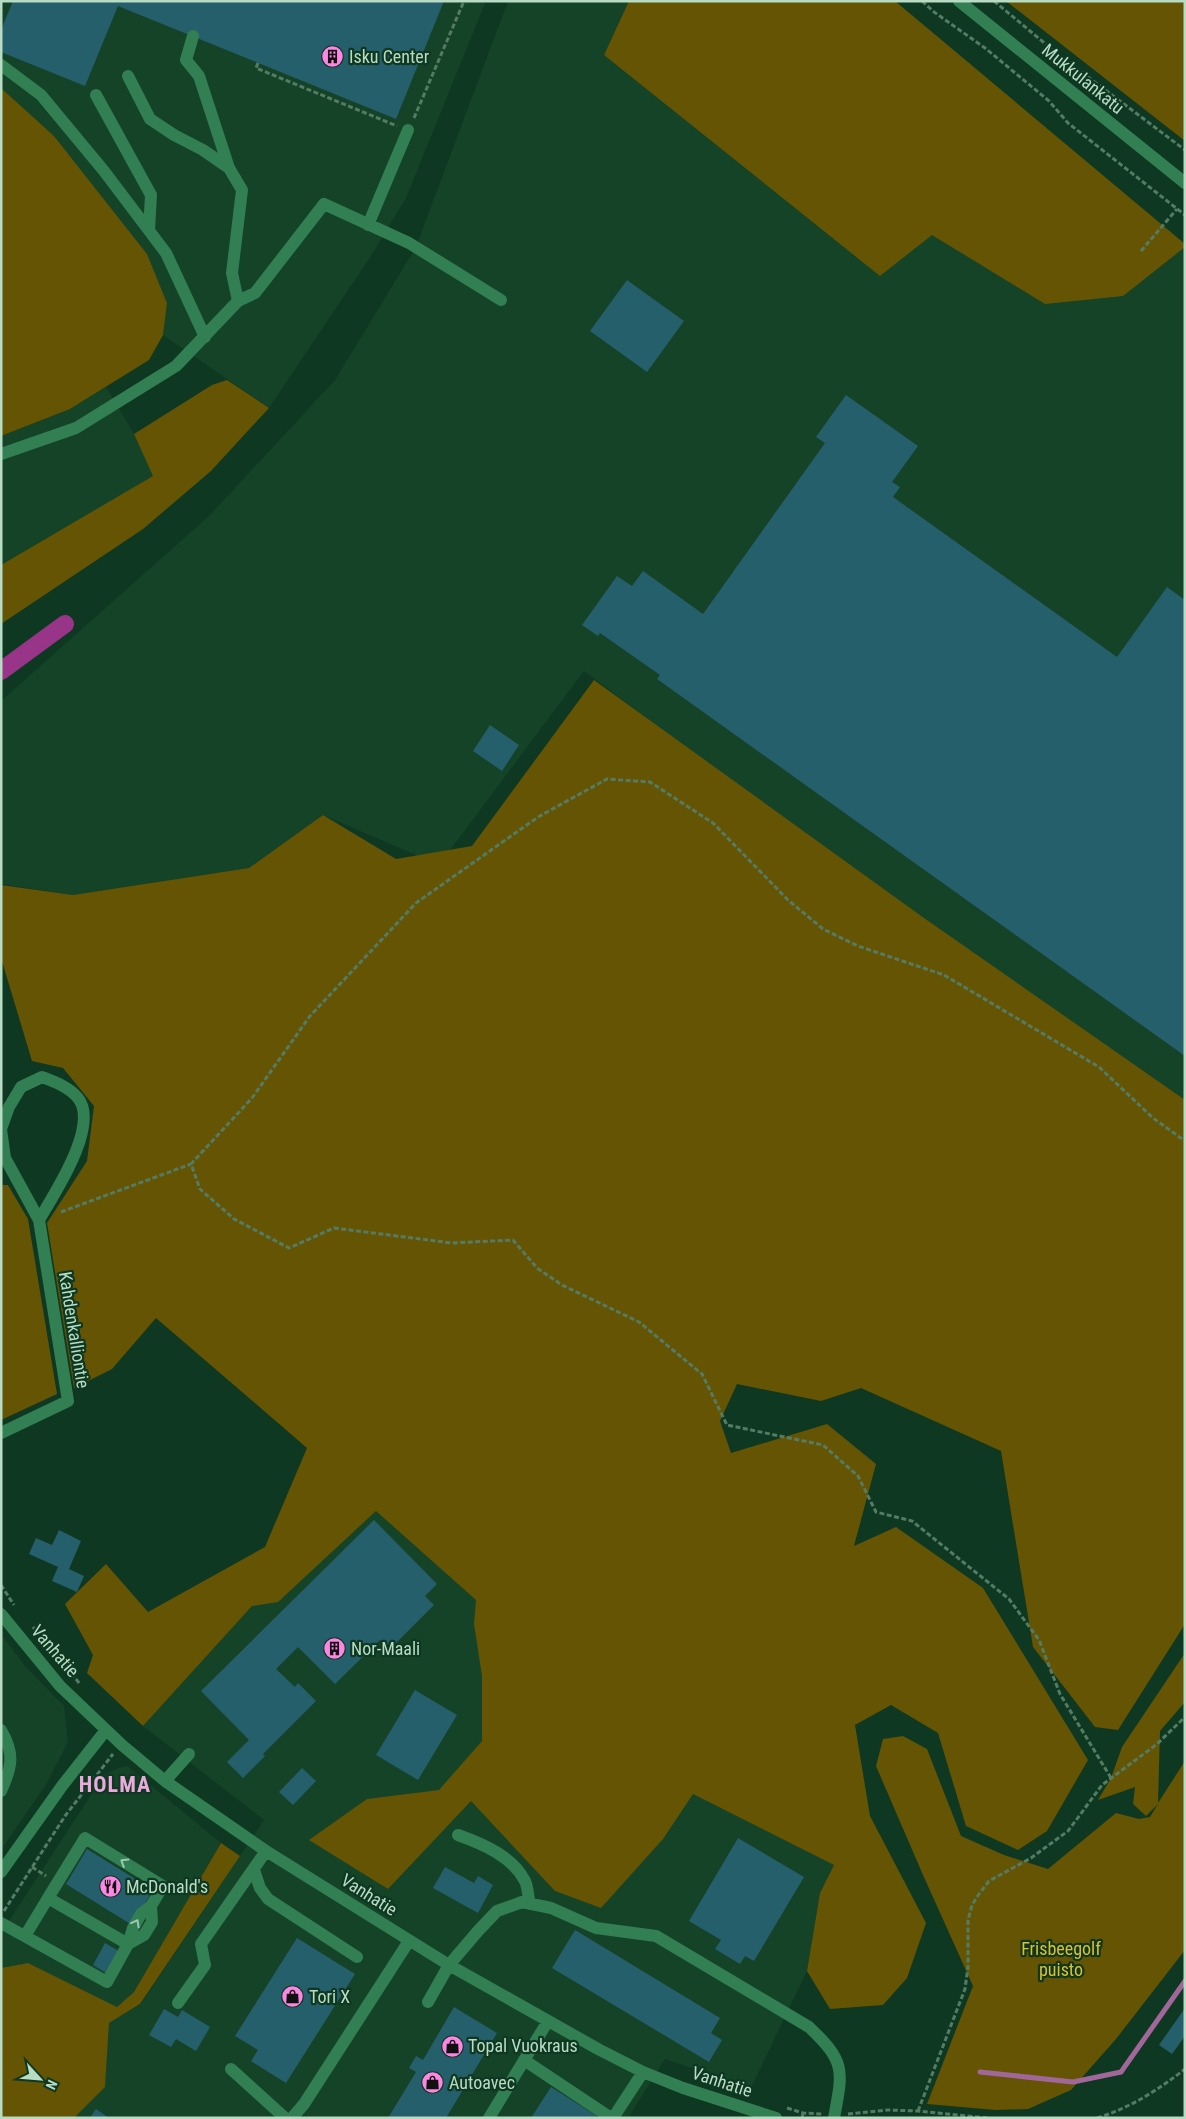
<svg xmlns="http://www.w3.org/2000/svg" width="1186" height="2119" font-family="'Roboto Condensed',sans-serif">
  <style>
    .built { fill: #144328 }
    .green { fill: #655403 }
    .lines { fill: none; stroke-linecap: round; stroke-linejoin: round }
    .stream { stroke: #a2679a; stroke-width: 5 }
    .canal { stroke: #993588; stroke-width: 18 }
    .building { fill: #255f6c }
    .path { stroke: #547c64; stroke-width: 3; stroke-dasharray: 5 2.5; stroke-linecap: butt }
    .minor { stroke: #317f52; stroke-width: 12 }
    .oneway { stroke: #9cc9ac }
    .labels { text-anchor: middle; stroke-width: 4.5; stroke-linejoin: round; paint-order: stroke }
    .poi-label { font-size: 18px; fill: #b7dcc3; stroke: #0e3821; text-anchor: start }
    .street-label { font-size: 18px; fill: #b7dcc3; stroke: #0e3821 }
    .park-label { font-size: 18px; fill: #e1bf2c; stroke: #0e3821 }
    .district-label { font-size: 22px; font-weight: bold; letter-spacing: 1px; fill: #ecaadc; stroke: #0e3821 }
  </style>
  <rect width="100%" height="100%" fill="#0e3821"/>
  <!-- built -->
  <path class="built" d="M1,1H486L406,198L369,259L269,408L163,335L167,303L147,254L54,136L1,88Z
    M508,1H629L604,55L805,204L1185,249V1120L584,671L439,865L323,815L249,868L73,895L1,884V701L209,516L335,380L416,247Z
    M106,387L134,434L154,476L1,565V436L70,409Z
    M375,1470L834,1865L820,1893L807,1971L751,2088L665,2059L628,2118H74L105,2087L109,2023L141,2004L264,1820L143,1726Z
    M1,1634L26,1667L64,1706L68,1742L47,1783L1,1850Z
    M127,1766L221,1843L134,1992L117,2007L28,1963L1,1968V1933L104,1775L118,1768Z"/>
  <!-- green -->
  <path class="green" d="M629,1H895L1185,244V247L1123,296L1045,304L932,235L880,276L604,55Z
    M1006,1H1185V141Z
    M1,88L54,136L147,254L167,303L163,335L149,360L70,409L1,436Z
    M227,380L269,408L211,471L143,529L1,624V565L153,476L134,434L212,385Z
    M594,680L924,918L1185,1100V1624L1118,1730L1095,1727L1033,1647L1001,1451L861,1388L821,1401L737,1384L720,1421L731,1453L827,1424L876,1464L854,1546L896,1527L983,1588L1088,1760L1047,1831L1018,1850L966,1826L938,1733L891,1705L855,1725L870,1816L926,1923L907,1978L883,2005L830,2009L807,1971L820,1893L834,1865L693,1794L663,1839L601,1908L555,1891L471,1801L388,1889L309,1840L367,1799L439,1790L482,1741V1676L474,1624L476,1600L376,1511L278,1602L252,1606L143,1726L87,1673L93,1655L65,1604L106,1564L148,1612L265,1547L307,1448L156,1318L112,1369L74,1388L47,1223L87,1161L94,1106L63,1068L32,1061L1,958V885L73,895L249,868L323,815L396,859L472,846Z
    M1,1185H8L28,1219L57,1394L1,1420Z
    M1185,1653V1702L1160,1731L1158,1803L1185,1761V1950L1116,2039L1071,2090L1028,2109L996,2110L927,2104L973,1986L923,1875L876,1766L883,1739L903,1736L927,1749L961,1836L1004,1855L1048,1869L1116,1813L1139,1819L1150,1817L1158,1804L1146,1816L1133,1804L1135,1787L1098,1800L1111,1778L1122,1747Z
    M221,1843L240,1856L140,2004L109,2023L105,2087L74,2118H1V1968L28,1963L117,2007L134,1992Z"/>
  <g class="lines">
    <!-- stream -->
    <path class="stream" d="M980,2072L1073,2082L1121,2072L1185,1981"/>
    <!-- canal -->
    <path class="canal" d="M1,671L65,624"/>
  </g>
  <!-- building -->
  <path class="building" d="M13,1H444L396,119L118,6L85,86L1,52V30Z
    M627,280L684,321L647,372L590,331Z
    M846,395L918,446L892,482L900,487L893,497L1117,657L1167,587L1185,600V1056L657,679L660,675L600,633L598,636L582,625L617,576L632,586L643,571L703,614L825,443L816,437Z
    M490,725L519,745L502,771L473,751Z
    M374,1520L437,1584L425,1596L434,1605L389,1650L380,1640L335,1684L298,1647L276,1669L295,1687L298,1683L316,1701L263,1754L265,1756L243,1778L227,1762L249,1740L201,1691Z
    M59,1530L81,1541L69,1569L84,1576L77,1592L52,1581L58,1567L29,1554L36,1538L52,1545Z
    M415,1690L457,1715L418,1780L376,1755Z
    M302,1768L316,1781L293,1805L279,1792Z
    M738,1838L804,1877L754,1961L745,1956L740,1964L715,1949L721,1940L689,1921Z
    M87,1849L153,1890L132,1925L66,1884Z
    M445,1867L474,1883L478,1876L493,1885L478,1913L433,1888Z
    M575,1930L720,2018L711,2033L722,2040L709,2062L552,1968Z
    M297,1938L355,1974L286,2083L251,2061L258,2050L235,2036Z
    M105,1943L119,1951L106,1973L93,1965Z
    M454,2007L497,2033L446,2118H388L416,2072L409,2068L416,2056L423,2060Z
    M1185,2008V2036L1172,2054L1159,2045Z
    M164,2009L178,2017L182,2010L210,2027L196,2051L176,2039L171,2047L149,2035Z
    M551,2087L597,2116L595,2118H531Z
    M96,2109L109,2118H90Z"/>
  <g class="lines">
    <!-- path -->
    <path class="path" d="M922,1L934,12L985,48L1049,101L1068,123L1185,215
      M994,1L1060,56L1185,150
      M258,63L256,68L397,126
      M414,118L464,1
      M1141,251L1177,209
      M61,1212L191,1164
      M1,1585L14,1605
      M33,1627L80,1684
      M1111,1778L1060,1694L1039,1640L1009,1599L912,1521L876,1512L858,1476L823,1445L727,1425L702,1374L639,1322L562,1285L537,1268L513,1240L452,1243L334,1228L289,1248L234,1219L200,1189L191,1164L252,1098L310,1016L416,903L538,817L607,779L650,782L713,823L788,900L823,929L858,946L944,975L1099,1067L1153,1118L1185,1141
      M32,1867L46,1876
      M4,1911L65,1816L113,1754
      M787,2108L803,2113L822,2114
      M918,2111L965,1989L968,1967V1920L972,1905L979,1894L989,1881L1031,1858L1068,1831L1102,1785L1157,1744L1185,1717
      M848,2114L887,2110L918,2111L988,2118
      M802,2118L803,2113
      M1097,2118C1130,2108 1158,2090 1185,2069"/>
    <!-- minor -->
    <path class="minor" d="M959,1L1185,183
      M193,36L186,60L199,76L229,168
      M1,65L41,95L104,171L166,253L205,337
      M128,76L150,119L174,135L203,150L229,168L242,190L232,273L238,301
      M96,95L151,195L149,230
      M368,225L408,130
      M1,454L76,428L176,366L238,301L255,293L324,204L409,243L501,300
      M1,1433L68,1401L39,1220L5,1158L1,1129L9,1107L21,1087L42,1077C55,1082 69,1087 78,1098C100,1126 54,1194 39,1220
      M1,1614L60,1686L122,1745L165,1781L266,1851L449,1965L598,2049L643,2072L683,2088L776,2118
      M1,1730C15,1754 12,1767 1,1791
      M165,1781L189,1754
      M458,1835C483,1844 512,1856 525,1881C528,1887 528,1897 530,1904
      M254,1870L260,1888L268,1899L357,1957
      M1,1872L62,1786L106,1730
      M48,1898L85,1838L163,1886L151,1906L152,1922L144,1935L128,1944
      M1,1923L107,1982L128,1944L133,1928L141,1914L151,1906
      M25,1936L48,1898L128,1944
      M428,2002L449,1965L478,1931L497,1911L522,1902L551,1908L596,1928L656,1936L809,2027C846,2062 843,2070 834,2118
      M178,2003L205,1965L201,1944L266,1851
      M524,2060L611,2118
      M231,2069L285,2118
      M292,2118L304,2104L409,1941
      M489,2118L548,2021
      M613,2118L643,2072"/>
  </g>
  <!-- one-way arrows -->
  <defs><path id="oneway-chevron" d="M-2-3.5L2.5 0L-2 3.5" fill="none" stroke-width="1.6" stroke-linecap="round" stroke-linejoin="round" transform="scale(1.25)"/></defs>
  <g class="oneway">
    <use href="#oneway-chevron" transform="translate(124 1862) rotate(-148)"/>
    <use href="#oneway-chevron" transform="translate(136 1923) rotate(-61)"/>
  </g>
  <!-- icons -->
  <defs>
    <symbol id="building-disc" viewBox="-11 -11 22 22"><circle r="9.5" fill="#fc86e4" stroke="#0e3821"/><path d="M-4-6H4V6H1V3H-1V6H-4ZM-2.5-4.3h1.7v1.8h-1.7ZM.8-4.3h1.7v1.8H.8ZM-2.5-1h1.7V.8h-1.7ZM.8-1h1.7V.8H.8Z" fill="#111"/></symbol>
    <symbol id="restaurant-disc" viewBox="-11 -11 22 22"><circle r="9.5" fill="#fc86e4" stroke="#0e3821"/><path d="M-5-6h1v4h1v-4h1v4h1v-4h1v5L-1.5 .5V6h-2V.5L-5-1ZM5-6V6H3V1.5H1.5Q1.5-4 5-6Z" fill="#111"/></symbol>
    <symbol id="shop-disc" viewBox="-11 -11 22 22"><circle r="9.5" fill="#fc86e4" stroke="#0e3821"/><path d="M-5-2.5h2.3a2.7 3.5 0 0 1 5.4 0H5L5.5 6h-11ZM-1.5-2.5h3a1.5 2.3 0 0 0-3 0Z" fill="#111"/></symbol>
  </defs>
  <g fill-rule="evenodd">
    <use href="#building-disc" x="320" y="44" width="25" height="25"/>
    <use href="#building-disc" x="322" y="1636" width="25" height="25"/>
    <use href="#restaurant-disc" x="98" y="1874" width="25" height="25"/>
    <use href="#shop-disc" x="280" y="1984" width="25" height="25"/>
    <use href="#shop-disc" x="440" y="2034" width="25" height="25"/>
    <use href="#shop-disc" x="420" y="2070" width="25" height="25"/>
  </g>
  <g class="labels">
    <!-- poi labels -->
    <g class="poi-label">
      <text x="349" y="63">Isku Center</text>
      <text x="351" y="1655">Nor-Maali</text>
      <text x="126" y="1893">McDonald's</text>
      <text x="309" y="2003">Tori X</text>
      <text x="468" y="2052">Topal Vuokraus</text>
      <text x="449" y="2089">Autoavec</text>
    </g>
    <!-- street labels -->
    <g class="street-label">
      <text transform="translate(1083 79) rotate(39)" y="6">Mukkulankatu</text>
      <text transform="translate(74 1330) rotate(81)" y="6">Kahdenkalliontie</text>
      <text transform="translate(55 1651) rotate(49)" y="6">Vanhatie</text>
      <text transform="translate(369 1895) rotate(32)" y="6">Vanhatie</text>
      <text transform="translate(722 2082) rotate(18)" y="6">Vanhatie</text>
    </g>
    <!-- park labels -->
    <g class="park-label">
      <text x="1061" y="1955">Frisbeegolf<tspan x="1061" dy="21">puisto</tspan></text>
    </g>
    <!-- district labels -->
    <g class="district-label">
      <text x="115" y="1792">HOLMA</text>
    </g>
  </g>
  <!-- border -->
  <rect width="1186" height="2119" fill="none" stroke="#b7dcc3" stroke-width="5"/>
  <!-- north arrow -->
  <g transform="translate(40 2079) rotate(116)" stroke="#0e3821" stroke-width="4" paint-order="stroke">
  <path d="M0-4L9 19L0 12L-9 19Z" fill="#b7dcc3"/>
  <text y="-8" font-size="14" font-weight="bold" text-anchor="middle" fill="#b7dcc3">N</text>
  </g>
</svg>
